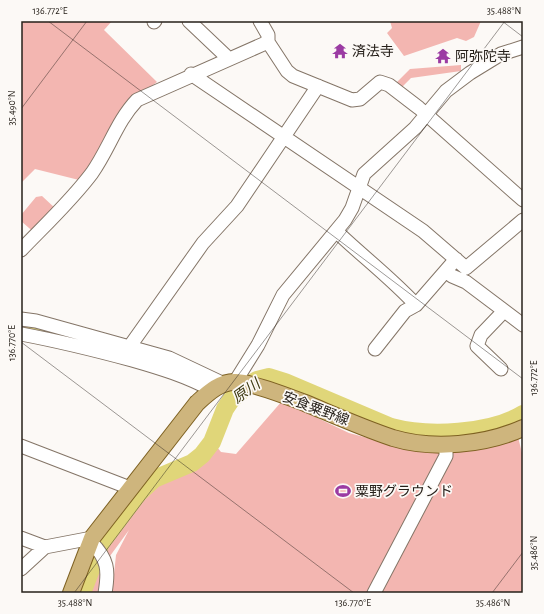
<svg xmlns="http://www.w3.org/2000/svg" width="544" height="614" font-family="'Alegreya Sans','Noto Sans JP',sans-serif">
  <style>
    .green { fill: #f3b6b1 }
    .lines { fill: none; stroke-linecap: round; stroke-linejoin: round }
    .stream { stroke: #e0d679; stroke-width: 3 }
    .river { stroke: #e0d679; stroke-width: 18 }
    .minor-casing { stroke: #847567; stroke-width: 15 }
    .major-casing { stroke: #7e6122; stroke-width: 18 }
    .minor { stroke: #fff; stroke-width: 13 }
    .major { stroke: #ceb57d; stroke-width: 16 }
    .ticks { fill: none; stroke: #26201a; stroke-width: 1; stroke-opacity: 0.45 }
    .labels { text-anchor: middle; stroke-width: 3.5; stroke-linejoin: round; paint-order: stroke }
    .poi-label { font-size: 14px; fill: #26201a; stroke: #fcf9f6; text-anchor: start }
    .street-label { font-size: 14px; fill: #26201a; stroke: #fcf9f6 }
    .water-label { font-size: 15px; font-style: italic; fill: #3d3911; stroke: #fcf9f6 }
    .neatline { fill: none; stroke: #26201a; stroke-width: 1.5 }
    .ticks-label { font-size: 10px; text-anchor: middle; fill: #26201a }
  </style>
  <rect width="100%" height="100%" fill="#fcf9f6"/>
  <!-- green -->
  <path class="green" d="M21,21H112L104,30L157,82L130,103L83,181L35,169L21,183Z
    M390,21H481L474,37L466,41L457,38L404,56L387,33L392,28Z
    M461,65V71L411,78L402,87L395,84L410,69Z
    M42,196L56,209L37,235L21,221V215L36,197Z
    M282,401L349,433L402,447L437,450L485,448L518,437L523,457V593H112L116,555L129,530L110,556L100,541L137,489L158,475L204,455L210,444L217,447L221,452L236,454Z
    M94,556L103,574L97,593H78Z"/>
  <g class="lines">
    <!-- stream -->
    <path class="stream" d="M21,326L47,330"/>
    <!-- river -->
    <path class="river" d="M82,593L101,543L138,494L154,479L192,463L202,455L212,442L225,409L231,400L247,386L257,380L269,377L285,382L391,427C428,437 490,434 523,414"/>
    <defs>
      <path id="minor" d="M189,21L228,58
        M260,21L268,35V42L287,71L293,76L352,100L360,99L380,82L389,85L419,108L523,200
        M154,22L155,21
        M191,74L423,231L466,268L523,220
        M336,231C362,256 391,278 416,305
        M21,250C45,225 71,201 92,173C109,149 117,121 137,100L268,42
        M446,271L452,276L466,282L523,325
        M21,319L36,321L169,358L224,384
        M21,334C58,341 95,350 132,360C160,368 186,376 212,390
        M130,346L203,243L237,206L318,86
        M375,349L405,311L416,305L456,259
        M501,369L477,346L481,335L504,311
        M235,382L258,345L283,295L345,220L352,208L364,174L415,128L446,91L470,73L501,54L523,47
        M21,446L130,488
        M21,538L45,547L92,538
        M91,542C108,559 109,570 105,593
        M21,569L45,547
        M374,593L446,456V444"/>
      <path id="major" d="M71,593L92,538L197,403C207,394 220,381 236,382C254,383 287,396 305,403C334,415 363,428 393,438C433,450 485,445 523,428"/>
    </defs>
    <!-- minor casing -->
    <use href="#minor" class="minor-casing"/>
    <!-- major casing -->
    <use href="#major" class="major-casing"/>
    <!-- minor -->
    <use href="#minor" class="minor"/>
    <!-- major -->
    <use href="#major" class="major"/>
  </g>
  <!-- ticks -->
  <path class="ticks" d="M48,21L523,379M502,21L523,37M21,109L87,21M21,342L354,593M74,593L505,21M492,593L523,552"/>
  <!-- icons -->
  <defs>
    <symbol id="temple-bare" viewBox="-9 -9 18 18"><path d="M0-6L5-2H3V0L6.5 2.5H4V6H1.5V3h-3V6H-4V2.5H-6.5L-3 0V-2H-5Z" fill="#9b3ba3" stroke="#fcf9f6" stroke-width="2.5" paint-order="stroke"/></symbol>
    <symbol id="stadium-bare" viewBox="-9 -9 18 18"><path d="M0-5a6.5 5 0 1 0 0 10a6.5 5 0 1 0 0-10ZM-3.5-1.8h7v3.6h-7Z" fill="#9b3ba3" stroke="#fcf9f6" stroke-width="2.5" paint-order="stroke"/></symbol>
  </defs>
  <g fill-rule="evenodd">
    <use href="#temple-bare" x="329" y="40" width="22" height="22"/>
    <use href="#temple-bare" x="432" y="45" width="22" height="22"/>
    <use href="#stadium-bare" x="332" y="480" width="22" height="22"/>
  </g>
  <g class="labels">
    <!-- poi labels -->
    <g class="poi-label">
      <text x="352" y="56">済法寺</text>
      <text x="455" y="61">阿弥陀寺</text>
      <text x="355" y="496">粟野グラウンド</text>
    </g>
    <!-- street labels -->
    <g class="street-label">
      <text transform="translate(316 408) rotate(21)" y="5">安食粟野線</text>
    </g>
    <!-- water labels -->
    <g class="water-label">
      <text transform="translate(246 391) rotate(-36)" y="5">原川</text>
    </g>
  </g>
  <!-- border -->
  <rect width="544" height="614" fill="none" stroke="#fcf9f6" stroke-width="44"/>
  <rect x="22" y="22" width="500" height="570" class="neatline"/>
  <g class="ticks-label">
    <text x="50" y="14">136.772°E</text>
    <text x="504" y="14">35.488°N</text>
    <text transform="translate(11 108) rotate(-90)" y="4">35.490°N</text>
    <text transform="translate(11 343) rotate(-90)" y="4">136.770°E</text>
    <text transform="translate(533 378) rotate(-90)" y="4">136.772°E</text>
    <text transform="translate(533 553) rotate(-90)" y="4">35.486°N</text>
    <text x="75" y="606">35.488°N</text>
    <text x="353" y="606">136.770°E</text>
    <text x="493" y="606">35.486°N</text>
  </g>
</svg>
